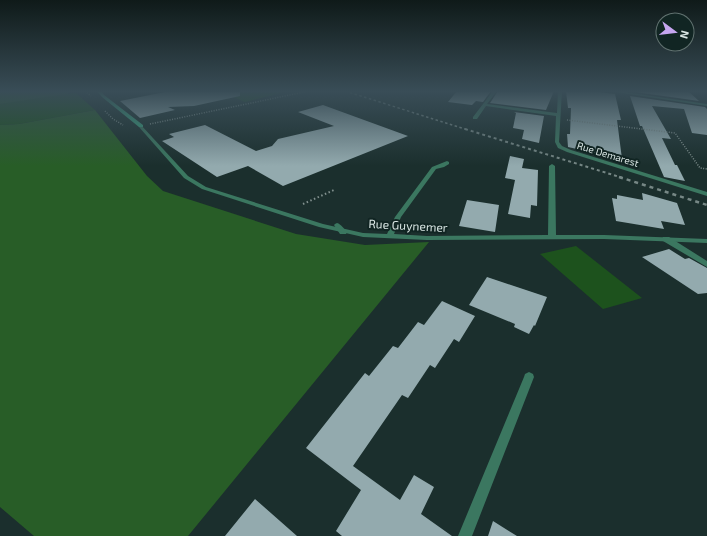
<svg xmlns="http://www.w3.org/2000/svg" width="707" height="536" font-family="'Exo 2',sans-serif">
  <style>
    .green { fill: #1d521d }
    .forest { fill: #285d27 }
    .building { fill: #93aaae }
    .lines { fill: none; stroke-linecap: round; stroke-linejoin: round }
    .path-far1 { stroke: #82918f; stroke-width: 1.5; stroke-dasharray: 1 1.5; stroke-linecap: butt }
    .path { stroke: #82918f; stroke-width: 2; stroke-dasharray: 1.5 2.5; stroke-linecap: butt }
    .service { fill: #3b7760; fill-rule: evenodd }
    .minor { fill: #3b7760; fill-rule: evenodd }
    .secondary { fill: #3aa27e; fill-rule: evenodd }
    .rail-far2 { stroke: #768785; stroke-width: 1.5; stroke-dasharray: 2.5 2.5; stroke-linecap: butt }
    .rail-far1 { stroke: #768785; stroke-width: 2; stroke-dasharray: 3 3; stroke-linecap: butt }
    .rail { stroke: #768785; stroke-width: 2.5; stroke-dasharray: 4 4; stroke-linecap: butt }
    .labels { text-anchor: middle; stroke-width: 4; stroke-linejoin: round; paint-order: stroke }
    .far-street-label { font-size: 10px; fill: #d9e5e3; stroke: #112523 }
    .street-label { font-size: 12px; fill: #d9e5e3; stroke: #112523 }
  </style>
  <rect width="100%" height="100%" fill="#1b2f2d"/>
  <!-- green -->
  <path class="green" d="M219,91H289L245,102Z
    M76,93L95,110L19,124L0,125V104L45,96Z
    M576,246L642,298L603,309L540,254Z"/>
  <!-- forest -->
  <path class="forest" d="M9,91H72L66,94L0,104V92Z
    M95,110L147,176L163,191L296,234L365,245L429,242L188,536H34L0,507V125L19,124Z"/>
  <!-- building -->
  <path class="building" d="M170,91H240V96L194,106L168,107L175,110L140,118L120,101Z
    M457,91H491L483,102L476,101L472,105L448,102Z
    M498,91H554L546,110L490,103Z
    M566,91H592L615,94L621,120H617L622,159L568,147L567,134H570L571,108H568Z
    M628,91H688L699,101Z
    M630,96L705,107L707,109V135L692,133L684,109L652,106L671,139L662,138L675,165H677L685,181L664,177L642,126H640Z
    M323,105L408,136L283,186L248,166L217,177L162,141L174,137L169,134L205,125L256,151L272,146L278,139L334,126L298,112Z
    M514,112L544,116L539,143L522,139L524,130L513,128L516,113Z
    M510,156L524,159L522,168L538,170L537,206L531,205L530,218L508,214L515,180L505,178Z
    M642,193L677,203L685,225L661,221L664,229L616,221L612,198L617,199V195L643,200Z
    M467,200L499,205L495,232L459,226Z
    M669,249L685,259L689,258L707,268V293L698,294L642,257Z
    M487,277L547,297L535,326L534,325L529,334L514,327L515,324L469,305Z
    M442,301L475,316L459,342L454,339L435,368L430,365L408,398L402,395L353,466L400,500L414,475L434,487L421,514L452,536H342L336,531L361,490L306,448L365,373L369,376L393,346L398,348L418,322L424,325Z
    M255,499L297,536H225Z
    M493,521L517,536H488Z"/>
  <g class="lines">
    <!-- path-far1 -->
    <path class="path-far1" d="M85,91L91,96
      M105,111L113,119L123,125
      M567,120L675,133L700,168L707,169
      M150,124L309,91"/>
    <!-- path -->
    <path class="path" d="M303,204L334,190"/>
    <!-- service -->
    <path class="service" d="M337,223C341,224 344,229 347,232L346,234H340L334,225L335,224Z
      M663,237H669L707,261V267L663,241L662,239Z
      M529,372L533,374L534,377L472,536H458L524,377L525,374Z"/>
    <!-- minor -->
    <path class="minor" d="M493,91H497L487,104L557,113L558,91H562L559,142L562,146L571,150L707,192V196L567,152L558,148L555,142L556,116L486,106L477,119H473V117Z
      M610,91H617L707,104V106Z
      M141,125L188,176L206,187L323,224L363,233L387,234L395,217L432,167L447,161L449,162V164L444,167L436,169L401,217L394,234L427,236L548,235L549,166L552,164L555,166L556,235H604L707,239V243L604,239L427,240L363,237L319,227L202,189L184,178L139,127V126Z"/>
    <!-- secondary -->
    <path class="secondary" d="M97,91H101L104,95L143,125V127H139L102,97Z"/>
    <!-- rail-far2 -->
    <path class="rail-far2" d="M345,91L468,130"/>
    <!-- rail-far1 -->
    <path class="rail-far1" d="M465,129L623,178"/>
    <!-- rail -->
    <path class="rail" d="M619,177L707,205"/>
  </g>
  <!-- sky -->
  <linearGradient id="sky" x2="0" y2="1"><stop stop-color="#0f1a19"/><stop offset="0.55" stop-color="#394d57"/><stop offset="1" stop-color="#394d57" stop-opacity="0"/></linearGradient>
  <rect width="707" height="166" fill="url(#sky)"/>
  <g class="labels">
    <!-- far-street labels -->
    <g class="far-street-label">
      <text transform="translate(608 154) rotate(17)" y="4">Rue Demarest</text>
    </g>
    <!-- street labels -->
    <g class="street-label">
      <text transform="translate(408 226) rotate(3)" y="4">Rue Guynemer</text>
    </g>
  </g>
  <!-- north arrow -->
  <g transform="translate(675 32) rotate(105)"><circle r="19" fill="#112523" stroke="#617270"/>
  <path d="M0-3L7 15L0 10L-7 15Z" fill="#c6a6f0"/>
  <text y="-6" font-size="11" font-weight="bold" text-anchor="middle" fill="#d9e5e3">N</text>
  </g>
</svg>
